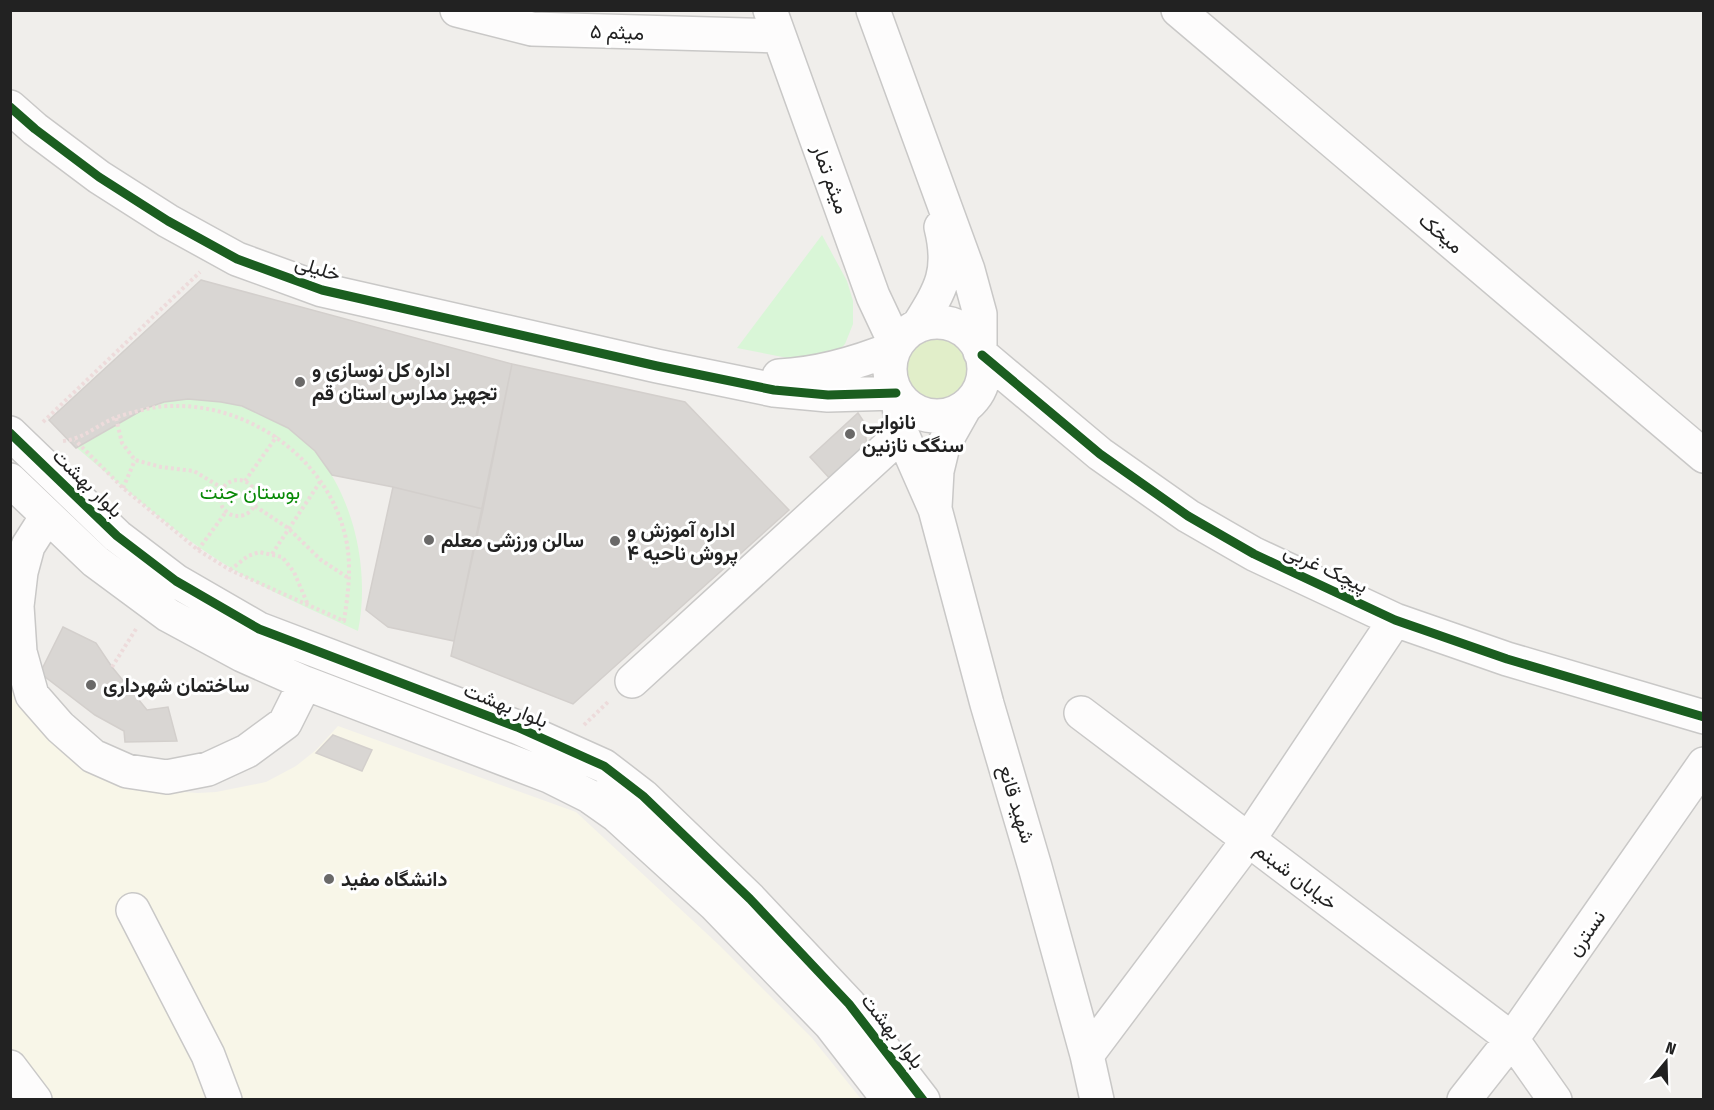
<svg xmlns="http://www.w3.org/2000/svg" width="1714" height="1110" font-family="'Fira Sans Condensed',Vazirmatn,sans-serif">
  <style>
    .education { fill: #f8f6e8 }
    .grass { fill: #e1eec9 }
    .park { fill: #d9f6d7 }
    .building { fill: #d9d6d3; stroke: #d3cfcc; stroke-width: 1.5 }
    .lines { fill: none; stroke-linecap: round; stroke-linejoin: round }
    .minor-casing { stroke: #c9c8c7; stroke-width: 36 }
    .path { stroke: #eddbdb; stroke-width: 4; stroke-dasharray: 3 3; stroke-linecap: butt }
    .minor { stroke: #fdfcfc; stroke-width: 33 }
    .cycleway-casing { stroke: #fff; stroke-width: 13 }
    .cycleway { stroke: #1b5e20; stroke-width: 9 }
    .poi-dot { fill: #6a6968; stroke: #fff; stroke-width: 2 }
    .labels { text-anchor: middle; stroke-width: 6; stroke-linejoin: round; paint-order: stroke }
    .street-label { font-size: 20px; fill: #222; stroke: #fff }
    .poi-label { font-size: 20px; font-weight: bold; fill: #222; stroke: #fff; text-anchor: start }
    .park-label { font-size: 20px; fill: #098907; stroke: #fff }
  </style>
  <rect width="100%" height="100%" fill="#f0eeeb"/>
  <!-- education -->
  <path class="education" d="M10,673L14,680L170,791L198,793L216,792L266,782L296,766L316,750L338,726L576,812L719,945L812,1038L861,1099H11Z"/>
  <!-- grass -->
  <path class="grass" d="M904 369a33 33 0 1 1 66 0a33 33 0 1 1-66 0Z"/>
  <!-- park -->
  <path class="park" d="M822,235L847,281L853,301V324L845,344L836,353L793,359L737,348Z
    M188,399C206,401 226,401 243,407C269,416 298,431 316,453C355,500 370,572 358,631C316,611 274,594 234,570C177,536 127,490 77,448L144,409L164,402Z"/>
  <!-- building -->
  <path class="building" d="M201,280L512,364L483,509L393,487L332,475L315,451L288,428L242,406L221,402L188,399L164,402L144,409L76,448L49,420Z
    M512,364L685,402L789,510L573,704L451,656Z
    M858,413L864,422L867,447L832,481L810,457Z
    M393,487L483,509L454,641L388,627L366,610Z
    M63,627L96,643L112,667L147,710L168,707L177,741L125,742L124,731L95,715L40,673Z
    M333,735L372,750L362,771L316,753Z"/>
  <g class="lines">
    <defs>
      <path id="minor" d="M457,10L532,29L779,36
        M770,10L873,296L896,345
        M873,10L968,270L980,314V352
        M1178,10L1704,456
        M10,107L35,129L99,177L168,221L237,259L322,290L657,366L774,390L828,395L896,393
        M890 369a47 47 0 1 1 94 0a47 47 0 1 1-94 0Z
        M918,326C941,289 952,272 941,227
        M982,355L1100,454L1188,516L1254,554L1395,620L1507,659L1704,717
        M779,376C819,374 857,363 894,348
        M898,396L902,434L935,509L987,704L1035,867L1087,1055L1097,1100
        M10,433L117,536L176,581L259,629L517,727L604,766L643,796L750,899L849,1004L923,1100
        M10,480L95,561L168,615L242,655L305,683L549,776L589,796L616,815L715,905L830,1024L889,1100
        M935,507L937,471L943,446L965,407
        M47,516L28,546L21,572L17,606L20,652L32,695L60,727L93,756L127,771L167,777L208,769L247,751L285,723L305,683
        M632,681L902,434
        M1081,713L1512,1039L1555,1100
        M133,910L208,1055L225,1100
        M1087,1055L1249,839L1395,620
        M10,1067L35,1100
        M1464,1100L1512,1039L1704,764"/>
    </defs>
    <!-- minor casing -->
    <use href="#minor" class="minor-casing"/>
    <!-- path -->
    <path class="path" d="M116,418L122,443L135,460L161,467L194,471L222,488
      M43,422L200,272
      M63,441C84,439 98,424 117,417C129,413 145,409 157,407C241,397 328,455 346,539C352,567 348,593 344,621L230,570L198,550L123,488L75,440
      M220 498a18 18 0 1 1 36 0a18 18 0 1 1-36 0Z
      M245,481L277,436
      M123,488L135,460
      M255,506L288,528L321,560L350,579
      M198,550L226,512
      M272,554L320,482
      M230,570L248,556L259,552L282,557L294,572L308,605
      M112,667L136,629
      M584,725L609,701"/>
    <!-- minor -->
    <use href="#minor" class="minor"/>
    <defs>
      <path id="cycleway" d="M10,107L35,129L99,177L168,221L237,259L322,290L657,366L774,390L828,395L896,393
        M982,355L1100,454L1188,516L1254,554L1395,620L1507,659L1704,717
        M10,433L117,536L176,581L259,629L517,727L604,766L643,796L750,899L849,1004L923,1100"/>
    </defs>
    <!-- cycleway casing -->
    <use href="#cycleway" class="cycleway-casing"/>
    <!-- cycleway -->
    <use href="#cycleway" class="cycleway"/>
  </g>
  <!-- markers -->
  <g class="poi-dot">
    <circle cx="300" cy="382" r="6"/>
    <circle cx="850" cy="434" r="6"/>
    <circle cx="429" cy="540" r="6"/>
    <circle cx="615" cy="541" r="6"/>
    <circle cx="91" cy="685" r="6"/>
    <circle cx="329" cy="879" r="6"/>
  </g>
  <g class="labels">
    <!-- street labels -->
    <g class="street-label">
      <text transform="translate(617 32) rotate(2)" y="7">میثم ۵</text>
      <text transform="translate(831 179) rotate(70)" y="7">میثم تمار</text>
      <text transform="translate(1441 233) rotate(40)" y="7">میخک</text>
      <text transform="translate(318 268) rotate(17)" y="7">خلیلی</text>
      <text transform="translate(88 483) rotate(44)" y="7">بلوار بهشت</text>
      <text transform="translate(1326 568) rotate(25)" y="7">پیچک غربی</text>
      <text transform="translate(506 705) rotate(22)" y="7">بلوار بهشت</text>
      <text transform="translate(1017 804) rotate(73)" y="7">شهید قانع</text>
      <text transform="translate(1296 876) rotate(37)" y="7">خیابان شبنم</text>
      <text transform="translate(1586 933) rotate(-55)" y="7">نسترن</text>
      <text transform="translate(893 1031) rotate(52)" y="7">بلوار بهشت</text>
    </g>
    <!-- poi labels -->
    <g class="poi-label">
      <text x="312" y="377">اداره کل نوسازی و<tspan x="312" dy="23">تجهیز مدارس استان قم</tspan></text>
      <text x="862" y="429">نانوایی<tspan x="862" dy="23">سنگک نازنین</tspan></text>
      <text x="627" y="537">اداره آموزش و<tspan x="627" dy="23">پروش ناحیه ۴</tspan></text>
      <text x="441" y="547">سالن ورزشی معلم</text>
      <text x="103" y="692">ساختمان شهرداری</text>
      <text x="341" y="886">دانشگاه مفید</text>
    </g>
    <!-- park labels -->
    <g class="park-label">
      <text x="250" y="499">بوستان جنت</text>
    </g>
  </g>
  <!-- border -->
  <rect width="1714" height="1110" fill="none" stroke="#222222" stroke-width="24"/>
  <!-- north arrow -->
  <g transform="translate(1666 1062) rotate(19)" stroke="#ffffff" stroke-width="4.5" paint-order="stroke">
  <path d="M0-4.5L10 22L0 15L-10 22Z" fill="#222222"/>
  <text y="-9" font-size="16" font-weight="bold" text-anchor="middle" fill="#222222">N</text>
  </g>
</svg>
